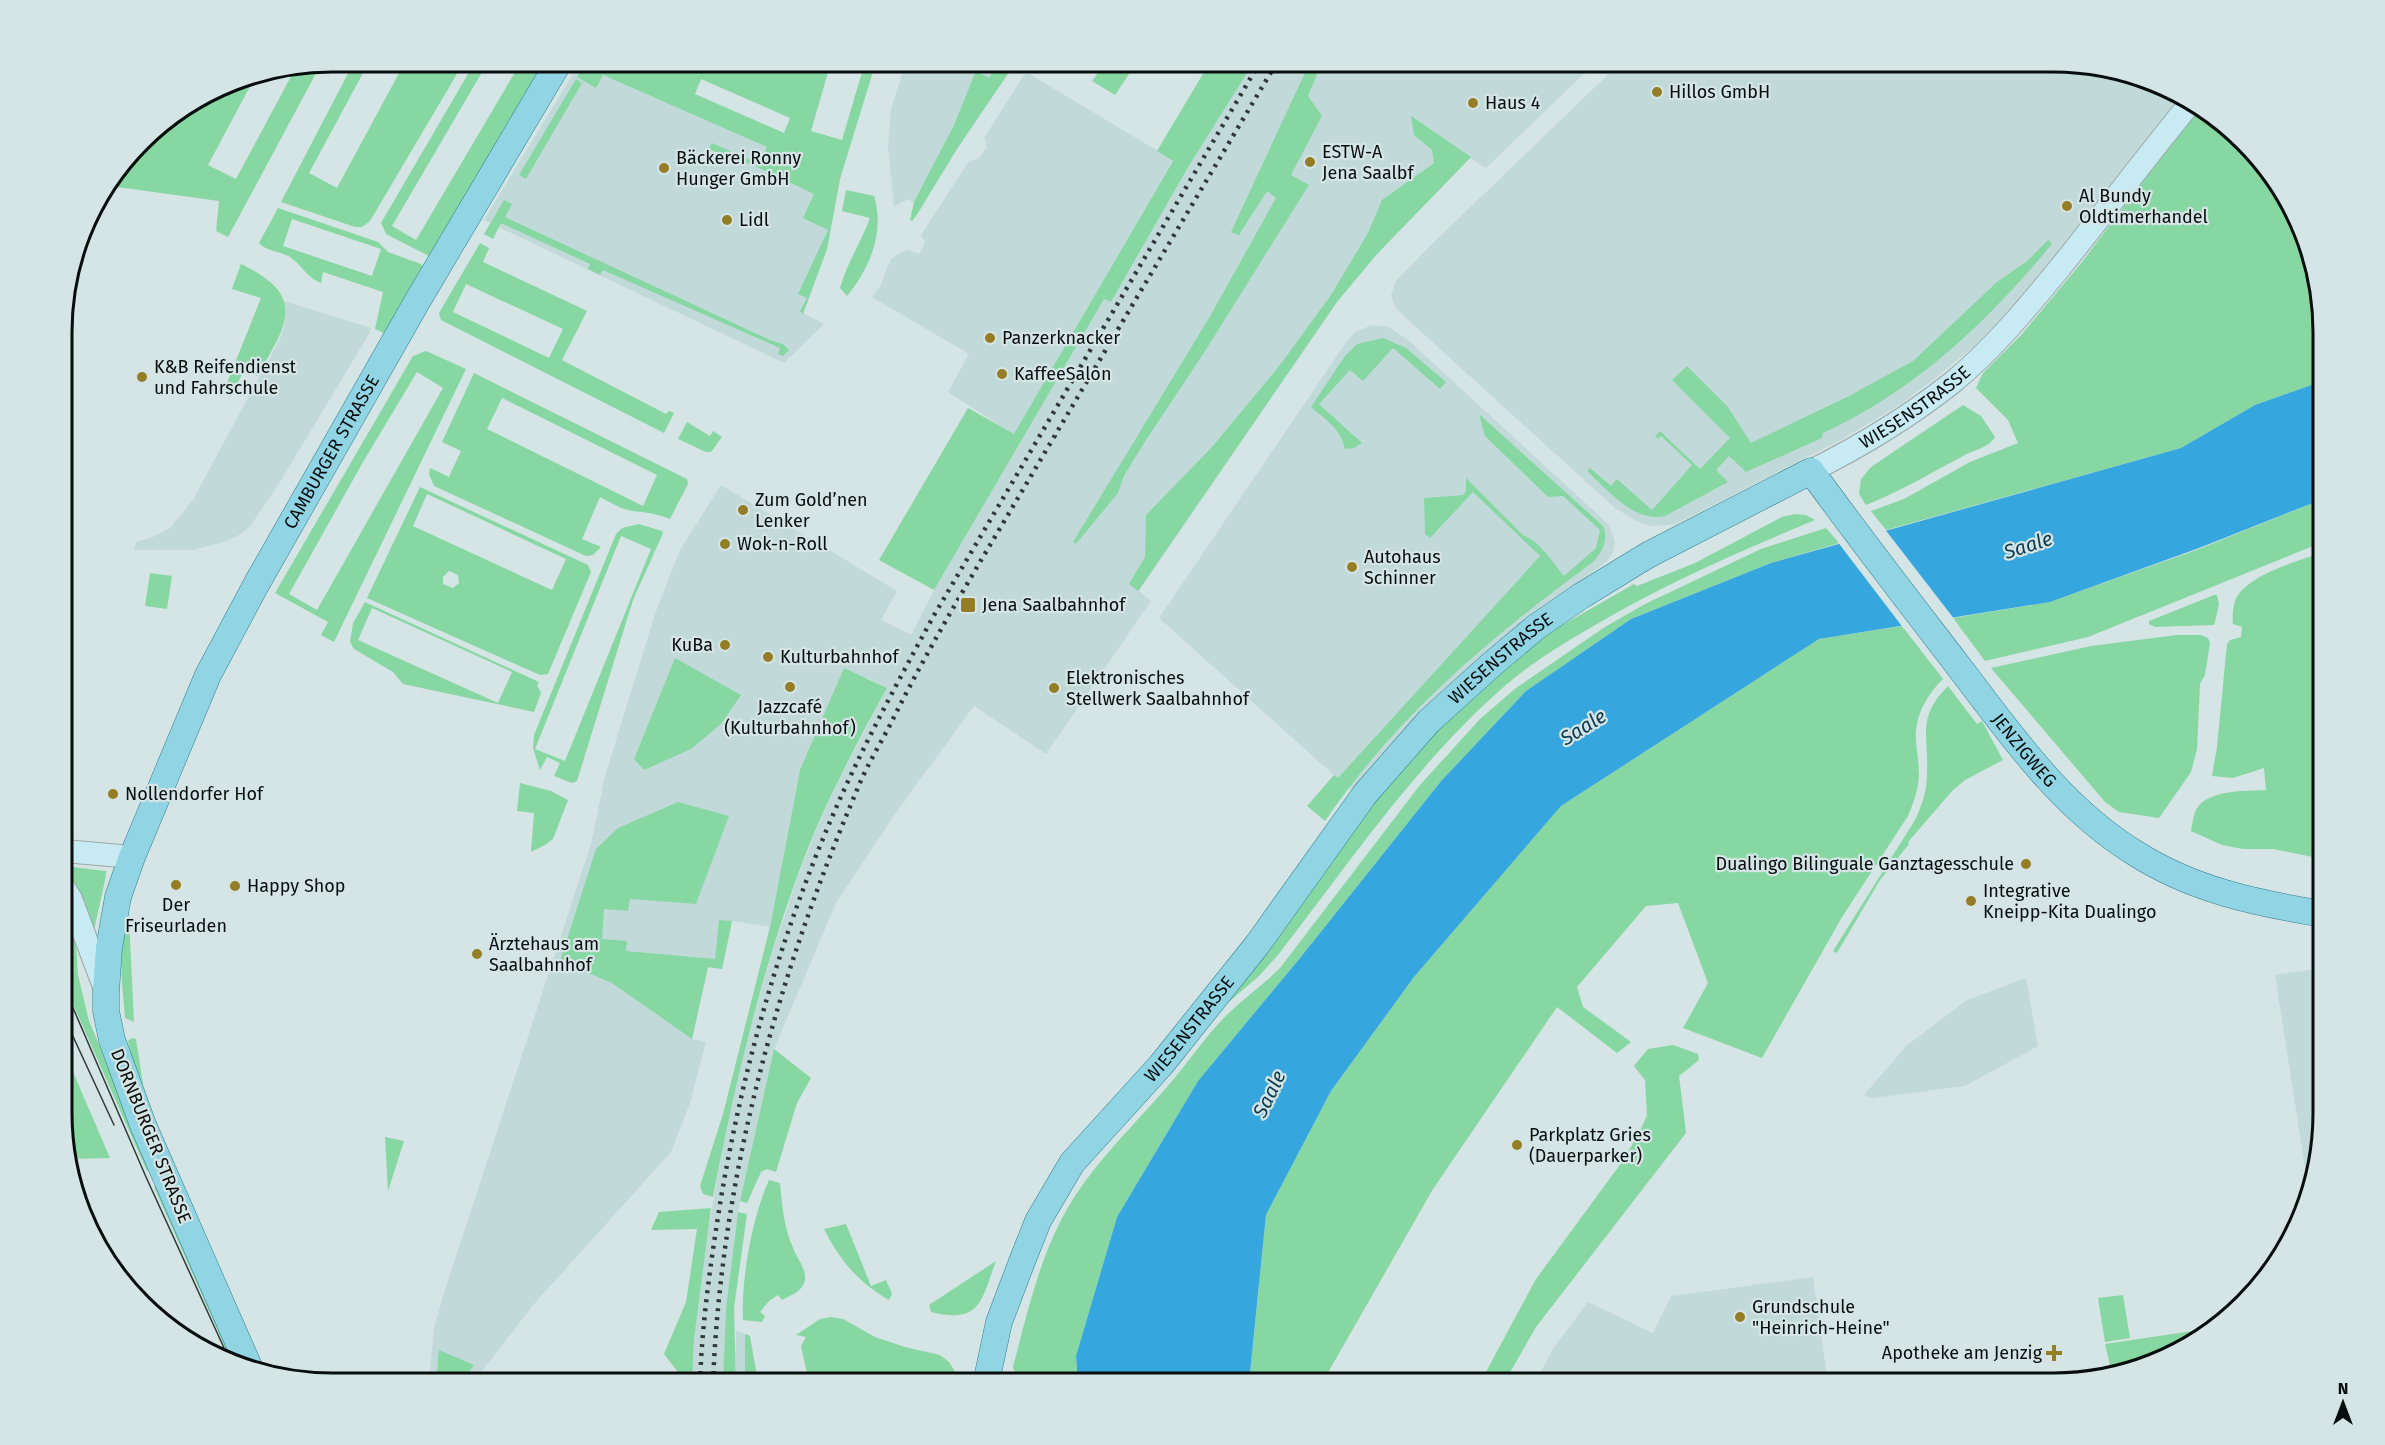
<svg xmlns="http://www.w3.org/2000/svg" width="2385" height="1445" font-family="'Fira Sans',sans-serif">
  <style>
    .built { fill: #c1dad9 }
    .green { fill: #87d7a3; fill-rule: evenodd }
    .water { fill: #35a6de }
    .pier { fill: #d5e4e4 }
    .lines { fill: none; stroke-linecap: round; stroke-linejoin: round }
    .secondary-casing { stroke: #9ba9a9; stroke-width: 24 }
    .primary-casing { stroke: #317d8e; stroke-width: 27 }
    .secondary { stroke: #c8eaf2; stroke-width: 22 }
    .primary { stroke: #91d5e5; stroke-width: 26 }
    .tram { stroke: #313838; stroke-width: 1.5 }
    .rail { stroke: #313838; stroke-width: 4.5; stroke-dasharray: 3 6; stroke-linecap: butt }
    .poi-dot { fill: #947d25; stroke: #d5e4e4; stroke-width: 2 }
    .labels { text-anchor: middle; stroke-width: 4.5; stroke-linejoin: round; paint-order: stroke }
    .poi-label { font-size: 18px; fill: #080d0d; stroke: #d5e4e4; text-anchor: start }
    .street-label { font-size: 18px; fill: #080d0d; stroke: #d5e4e4 }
    .water-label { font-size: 20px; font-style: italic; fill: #0a3951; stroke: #d5e4e4 }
    .rim { fill: none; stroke: #080d0d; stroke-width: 3 }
  </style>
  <rect width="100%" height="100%" fill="#d5e4e4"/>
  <!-- built -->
  <path class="built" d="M906,62H999L956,133L919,205L907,199L894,207L888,146L891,109Z
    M1254,62H1596L1486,168L1470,158L1377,254L1337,302L1139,591L1151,601L1046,754L974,706L897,811L836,903L774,1049L738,1212L726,1308L723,1383H692L694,1339L704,1256L725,1132L748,1036L774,947L797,880L817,827L840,778L887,688L868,678L800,770L770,927L732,921L722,969L708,967L692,1039L706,1042L690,1103L671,1152L534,1304L473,1383H429L434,1328L443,1296L591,844L605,776L655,614L680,550L721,485L897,591L881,620L911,635L937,585L1104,299L1111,302L1187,169Z
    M1621,62H2053L2123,71L2183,96L2069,242L2005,317L1973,347L1933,380L1899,405L1841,440L1674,525L1651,526L1639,522L1616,509L1406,318L1395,307L1391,295L1396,281L1432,244Z
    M579,64L840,179L827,249L803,313L824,324L784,363L484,220Z
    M1026,72L1173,160L1014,435L948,392L969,354L872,297L880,286L891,259L901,252L908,250L919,254L925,242L921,235L969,161L979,158L987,147L984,138Z
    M284,301L371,328L369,334L278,485L251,525L241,534L227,541L193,550H134L136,542L153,537L170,528L192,501L280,339L285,324Z
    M1372,325L1388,327L1408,340L1608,524L1615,541L1612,554L1606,562L1575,585L1355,794L1159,618L1347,341L1355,332Z
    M2323,968V1130L2307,1181L2275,975Z
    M2026,978L2038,1046L1965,1086L1873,1098L1864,1095L1906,1046L1967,1000Z
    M1813,1277L1828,1383H1535L1553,1349L1588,1302L1653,1333L1671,1296Z
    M736,1330L750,1336L758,1383H736Z"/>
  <!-- green -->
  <path class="green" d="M354,62H369L309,173L337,188L405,62H464L370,221L362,227H355L281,202Z
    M475,62H488L392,226L416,240L521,62H549L435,255L429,256L386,234L381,223Z
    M586,62H628L643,70L648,62H831L811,131L842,140L865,62H876L840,179L827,249L803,314L800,311L807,298L798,294L828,230L803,218L814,194L753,165L708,149L712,143L759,164L767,147L603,75L596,88L577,77ZM701,79L790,118L784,133L695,94Z
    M999,62H1016L957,149L918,213L912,221L910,220L914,202L954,125L976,71L989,78Z
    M1106,62H1137L1115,95L1092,81Z
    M1210,62H1254L1187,169L1111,302L1104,299L934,590L879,560L968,408L1014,434L1173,161L1157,151Z
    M1310,62H1322L1308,96L1322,116L1291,175L1309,185L1207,348L1144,443L1124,476L1118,493L1076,544L1073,542L1209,318L1276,198L1267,191L1239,235L1231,232Z
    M321,64L228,237L216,231L219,201L110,186L153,129L229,82L255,77L208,165L236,179L295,69Z
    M576,79L582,83L526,179L519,175Z
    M2200,106L2244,141L2287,197L2323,314V381L2255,405L2181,448L1886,530L1871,511L1904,499L1970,462L2018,443L2008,420L1976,388L1983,373L2022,334L2082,262Z
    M1411,116L1471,157L1377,254L1337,302L1138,591L1129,584L1145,557L1146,515L1212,447L1280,365L1331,295L1368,233L1382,200L1434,163L1432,150L1414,135Z
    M846,190L874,196C885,232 870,268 847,296L840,288C847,263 861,242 870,218L842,211Z
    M504,200L512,204L505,217L770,340L783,344L789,350L783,356L778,354L780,348L603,270L600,275L588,269L590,264L501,223L493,239L484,234Z
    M278,208L378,242L388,252L421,264L424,268L388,335L375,329L383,292L323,272L321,283C307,278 302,265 290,257C281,251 267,252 259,243ZM292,219L381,249L372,276L283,246Z
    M2048,240L2052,244C1987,322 1916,390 1823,433L1822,438L1746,472L1729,456L1716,470L1728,482L1665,516C1634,523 1608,490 1587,471L1590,468L1611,486L1617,479L1652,510L1692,465L1661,436L1658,439L1655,436L1660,431L1700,469L1730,438L1672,380L1687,366L1728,407L1751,443L1847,397L1913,361L1997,282L2027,261Z
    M480,243L489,248L483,262L587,311L562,360L666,414L669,411L674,413L664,433L441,320L439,313ZM466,284L563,329L549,358L453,312Z
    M241,264C308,296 287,325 257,376L245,369L230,397L223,393L261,298L232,289Z
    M1383,338L1406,348L1446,382L1440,389L1393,348L1363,381L1350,370L1319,404L1362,443L1354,448L1345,449C1341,429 1326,420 1311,407L1345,356L1357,344Z
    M426,351L466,369L334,642L321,635L328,622L275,593L413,356ZM417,372L443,388L317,610L289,594L363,462Z
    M474,373L687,479L688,484L670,519C657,514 646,512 632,511C620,509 610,502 600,497L582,539L601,547L593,555L586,556L434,486L429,474L430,468L449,477L461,451L442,442ZM502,398L657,475L643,506L487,429Z
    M1963,405L1981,416L1995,437C1989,448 1973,450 1963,456C1931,473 1901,491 1866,505L1859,494L1861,479L1871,467Z
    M1479,414L1603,526C1609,539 1602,553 1593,562C1490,638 1398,714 1325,821L1307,806L1334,775L1338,778L1540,556L1473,492L1430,538L1425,534L1424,498L1463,495L1466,491V478L1524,536C1538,539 1555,565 1564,576L1596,548L1600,530L1563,496L1548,497L1485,436Z
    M687,422L710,436L713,431L722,437L711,452H706L678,439Z
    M420,487L588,565L591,572L548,674L540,675L367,598ZM427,494L566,559L552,590L413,526ZM449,571L458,575L459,583L453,588L443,584V577Z
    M2323,499V542L2088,637L1985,661L1953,618L2050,602L2199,549Z
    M1795,514L1806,515L1815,520C1738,552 1662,585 1590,628C1561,645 1533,662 1507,684C1417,762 1351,861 1278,955L1259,976L1224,1006L1374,801L1436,729L1543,636L1634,584L1637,586L1695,563L1782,517Z
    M639,524L662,531L663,533L633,600L577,781L572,783L554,776L560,763L547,757L540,770L533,748L534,735L616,534L622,528ZM621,536L651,549L565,761L535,749Z
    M1826,528L1839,543L1771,563L1631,619L1526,691L1442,780L1300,958L1198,1081L1117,1217L1076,1356L1078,1383C1058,1383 1019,1391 1013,1367C1028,1310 1041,1250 1073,1199C1099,1158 1135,1124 1167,1087C1189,1062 1208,1032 1232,1010C1248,995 1264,984 1280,968L1420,785L1480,719L1516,688L1605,627L1645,604L1761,549Z
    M2323,552V859L2273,849H2243L2222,845L2191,831C2192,825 2193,818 2195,812C2204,789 2247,791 2266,790L2264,768L2233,778L2212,776L2217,747L2227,644L2230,640L2241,637L2242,627L2233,624C2232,617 2233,607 2235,601C2245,575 2299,561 2323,552Z
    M150,573L172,576L167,609L145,606Z
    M2214,595H2217L2219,605L2214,625L2155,627L2149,624V621Z
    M365,602L539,682L537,685L541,693L534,712L403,684L393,672L354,649L350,642L353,623ZM372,608L512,672L498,703L358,640Z
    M1902,626L1943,679C1926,696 1914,717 1916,742C1917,753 1919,764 1919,775C1918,790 1914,802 1908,816L1842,917L1762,1058L1683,1028L1708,983L1678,903L1646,906L1577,987L1583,1007L1631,1042L1617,1053L1557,1007L1433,1189L1322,1383H1249L1266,1215L1331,1091L1414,977L1561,806L1819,639Z
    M2177,635H2201L2208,638L2210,643L2205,675L2200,684L2197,749L2191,772L2159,818L2119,812L2105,802L1991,668L2091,646Z
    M675,658L741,695L721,724L691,749L644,770L634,759Z
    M844,668L887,688C862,733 838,779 817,826C768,944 737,1071 713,1197L703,1194L700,1186L723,1114L770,927L800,770Z
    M1948,686L1977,724L1982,721L2003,760L1965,780L1953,790L1908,842L1909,844L1880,880L1837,953L1833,951L1915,820C1922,805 1927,791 1927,774C1929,736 1916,718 1948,686Z
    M520,783L551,791L568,800L553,839L545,845L531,852L534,813L517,811Z
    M678,802L729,816L696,904L630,899L628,911L604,909L602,939L627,941L626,951L715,959L719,920L732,921L722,969L708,967L692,1039L612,983L560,961L596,849L618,828Z
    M64,866L106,871C107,876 95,922 94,933L64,878Z
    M64,900L76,943L78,975L89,1021L152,1169L147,1171L64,984Z
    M129,918L134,1022L125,1018C123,990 116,944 129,918Z
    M132,1038L136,1039L144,1091L134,1069L128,1041Z
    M1673,1045L1698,1054L1699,1060L1679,1076L1686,1133L1536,1327L1504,1383H1480L1536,1279L1622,1162L1640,1131L1647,1115L1645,1080L1634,1066L1648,1049Z
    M774,1049L811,1078L797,1103L776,1172L767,1169L761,1172L747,1203L740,1201Z
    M64,1051L110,1158L68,1159L64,1148Z
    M385,1137L404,1141L388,1191Z
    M769,1180L780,1183C782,1205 784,1228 793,1248C797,1259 809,1272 804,1283C801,1292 789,1296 782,1300L778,1295L769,1301L760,1312L765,1316L762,1322L743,1320C741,1279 752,1218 769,1180Z
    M159,1185L233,1354L229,1356L154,1187Z
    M711,1208L694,1339L692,1383H676L677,1371L664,1354L686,1302L697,1229L651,1230L659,1212Z
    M738,1212L747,1214L734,1308L736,1383H723L726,1308Z
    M846,1224L871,1286L886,1280L892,1294L889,1300C857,1281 841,1262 824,1229Z
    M996,1261C981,1301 981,1324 931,1312L929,1305Z
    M2123,1295L2130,1338L2105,1342L2098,1298Z
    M831,1317L843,1319L875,1337L905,1347L940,1355L949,1362L956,1373L958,1383H809L801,1346L806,1337L796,1335L820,1319Z
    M2213,1328L2188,1347L2111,1370L2105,1344Z
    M745,1334L750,1336L758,1383H748L745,1371Z
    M439,1350L474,1365L461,1383H436Z"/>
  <!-- water -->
  <path class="water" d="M2323,381V499L2199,548L2050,602L1819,639L1561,806L1414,977L1331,1091L1266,1215L1249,1383H1078L1076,1356L1117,1217L1198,1081L1300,958L1442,780L1526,691L1631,619L1771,563L2181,448L2255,405Z"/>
  <!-- pier -->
  <path class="pier" d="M1884,528L1955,620L1904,629L1837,541Z"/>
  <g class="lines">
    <defs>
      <g id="secondary">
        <path id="s1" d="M1811,471C1861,446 1909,417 1953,382C1993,349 2027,308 2059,269C2104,213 2147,156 2192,101"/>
        <path d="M64,851L132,857"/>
        <path d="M64,888L71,899L106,992"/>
      </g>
      <g id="primary">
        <path id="s2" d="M250,1369L143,1125L112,1040L106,1011V992L109,948L118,897L132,857L208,675L257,583L418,300L559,62"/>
        <path id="s3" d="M986,1383L999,1322L1021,1264L1038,1221L1072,1163L1161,1065L1257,945L1365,794L1429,721L1492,664L1536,627L1581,596L1648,555L1811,471C1858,536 1907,599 1956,663C2009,732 2059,806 2135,853C2193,890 2256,903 2323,914"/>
      </g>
    </defs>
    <!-- secondary casing -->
    <use href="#secondary" class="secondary-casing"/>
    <!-- primary casing -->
    <use href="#primary" class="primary-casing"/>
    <!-- secondary -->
    <use href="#secondary" class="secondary"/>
    <!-- primary -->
    <use href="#primary" class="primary"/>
    <!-- tram -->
    <path class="tram" d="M64,987L146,1177L230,1361
      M64,1017L114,1125"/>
    <!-- rail -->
    <path class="rail" d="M700,1383C702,1321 711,1260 721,1198C745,1058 785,920 844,790C871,731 902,674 933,617L1260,62
      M713,1383C721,1178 777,978 857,790C866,767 879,746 890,725C927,650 970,579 1012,508C1100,359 1189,210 1277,62"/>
  </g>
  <!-- markers -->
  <g class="poi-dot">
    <circle cx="1657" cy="92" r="6"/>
    <circle cx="1473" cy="103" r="6"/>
    <circle cx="1310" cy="162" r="6"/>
    <circle cx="664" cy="168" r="6"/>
    <circle cx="2067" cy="206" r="6"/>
    <circle cx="727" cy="220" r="6"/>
    <circle cx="990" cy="338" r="6"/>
    <circle cx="1002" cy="374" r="6"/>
    <circle cx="142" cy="377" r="6"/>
    <circle cx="743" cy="510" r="6"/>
    <circle cx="725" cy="544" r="6"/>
    <circle cx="1352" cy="567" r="6"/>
    <rect x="960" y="597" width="16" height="16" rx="3"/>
    <circle cx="725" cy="645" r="6"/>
    <circle cx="768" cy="657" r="6"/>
    <circle cx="790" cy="687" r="6"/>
    <circle cx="1054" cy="688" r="6"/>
    <circle cx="113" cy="794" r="6"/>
    <circle cx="2026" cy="864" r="6"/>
    <circle cx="176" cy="885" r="6"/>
    <circle cx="235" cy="886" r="6"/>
    <circle cx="1971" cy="901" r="6"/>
    <circle cx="477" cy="954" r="6"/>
    <circle cx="1517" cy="1145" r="6"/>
    <circle cx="1740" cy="1317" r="6"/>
    <path d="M2051 1344h6v6h6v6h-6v6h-6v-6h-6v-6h6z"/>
  </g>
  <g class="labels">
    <!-- poi labels -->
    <g class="poi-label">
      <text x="1669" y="98">Hillos GmbH</text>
      <text x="1485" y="109">Haus 4</text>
      <text x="1322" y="158">ESTW-A<tspan x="1322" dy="21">Jena Saalbf</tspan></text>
      <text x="676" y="164">Bäckerei Ronny<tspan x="676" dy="21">Hunger GmbH</tspan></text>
      <text x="2079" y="202">Al Bundy<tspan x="2079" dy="21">Oldtimerhandel</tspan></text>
      <text x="739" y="226">Lidl</text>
      <text x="1002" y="344">Panzerknacker</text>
      <text x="154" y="373">K&amp;B Reifendienst<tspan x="154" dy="21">und Fahrschule</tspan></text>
      <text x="1014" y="380">KaffeeSalon</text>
      <text x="755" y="506">Zum Gold’nen<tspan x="755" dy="21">Lenker</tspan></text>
      <text x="737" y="550">Wok-n-Roll</text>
      <text x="1364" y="563">Autohaus<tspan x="1364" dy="21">Schinner</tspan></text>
      <text x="982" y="611">Jena Saalbahnhof</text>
      <text x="713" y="651" text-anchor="end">KuBa</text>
      <text x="780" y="663">Kulturbahnhof</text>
      <text x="1066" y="684">Elektronisches<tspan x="1066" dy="21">Stellwerk Saalbahnhof</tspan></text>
      <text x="790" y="713" text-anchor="middle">Jazzcafé<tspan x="790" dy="21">(Kulturbahnhof)</tspan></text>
      <text x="125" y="800">Nollendorfer Hof</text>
      <text x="2014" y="870" text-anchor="end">Dualingo Bilinguale Ganztagesschule</text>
      <text x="247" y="892">Happy Shop</text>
      <text x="1983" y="897">Integrative<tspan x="1983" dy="21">Kneipp-Kita Dualingo</tspan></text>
      <text x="176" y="911" text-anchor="middle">Der<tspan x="176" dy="21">Friseurladen</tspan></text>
      <text x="489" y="950">Ärztehaus am<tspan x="489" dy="21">Saalbahnhof</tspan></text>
      <text x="1529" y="1141">Parkplatz Gries<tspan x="1529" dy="21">(Dauerparker)</tspan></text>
      <text x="1752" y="1313">Grundschule<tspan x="1752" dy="21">"Heinrich-Heine"</tspan></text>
      <text x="2042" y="1359" text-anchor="end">Apotheke am Jenzig</text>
    </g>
    <!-- street labels -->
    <g class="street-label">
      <text dy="6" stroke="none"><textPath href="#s1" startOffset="122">WIESENSTRASSE</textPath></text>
      <text dy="6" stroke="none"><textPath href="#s2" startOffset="996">CAMBURGER STRASSE</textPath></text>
      <text dy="6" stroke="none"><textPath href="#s3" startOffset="902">WIESENSTRASSE</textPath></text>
      <text dy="6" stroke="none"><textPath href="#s3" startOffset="1617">JENZIGWEG</textPath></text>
      <text dy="6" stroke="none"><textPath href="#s3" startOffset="416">WIESENSTRASSE</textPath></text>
      <text transform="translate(151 1136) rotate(68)" y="6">DORNBURGER STRASSE</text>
    </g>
    <!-- water labels -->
    <g class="water-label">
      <text transform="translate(2028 545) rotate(-18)" y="7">Saale</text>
      <text transform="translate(1583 727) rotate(-32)" y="7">Saale</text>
      <text transform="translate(1269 1094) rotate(-64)" y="7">Saale</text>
    </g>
  </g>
  <!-- crop -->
  <path d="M0 0H2385V1445H0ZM332 72H2053A260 260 0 0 1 2313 332V1113A260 260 0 0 1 2053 1373H332A260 260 0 0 1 72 1113V332A260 260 0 0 1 332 72Z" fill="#d5e4e4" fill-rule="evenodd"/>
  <path class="rim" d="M332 72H2053A260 260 0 0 1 2313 332V1113A260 260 0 0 1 2053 1373H332A260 260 0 0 1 72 1113V332A260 260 0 0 1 332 72Z"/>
  <!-- north arrow -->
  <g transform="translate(2343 1403)" stroke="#d5e4e4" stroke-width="4.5" paint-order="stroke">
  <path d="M0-4.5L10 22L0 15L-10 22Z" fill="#080d0d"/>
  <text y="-9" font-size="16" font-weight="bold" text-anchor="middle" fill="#080d0d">N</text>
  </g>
</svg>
